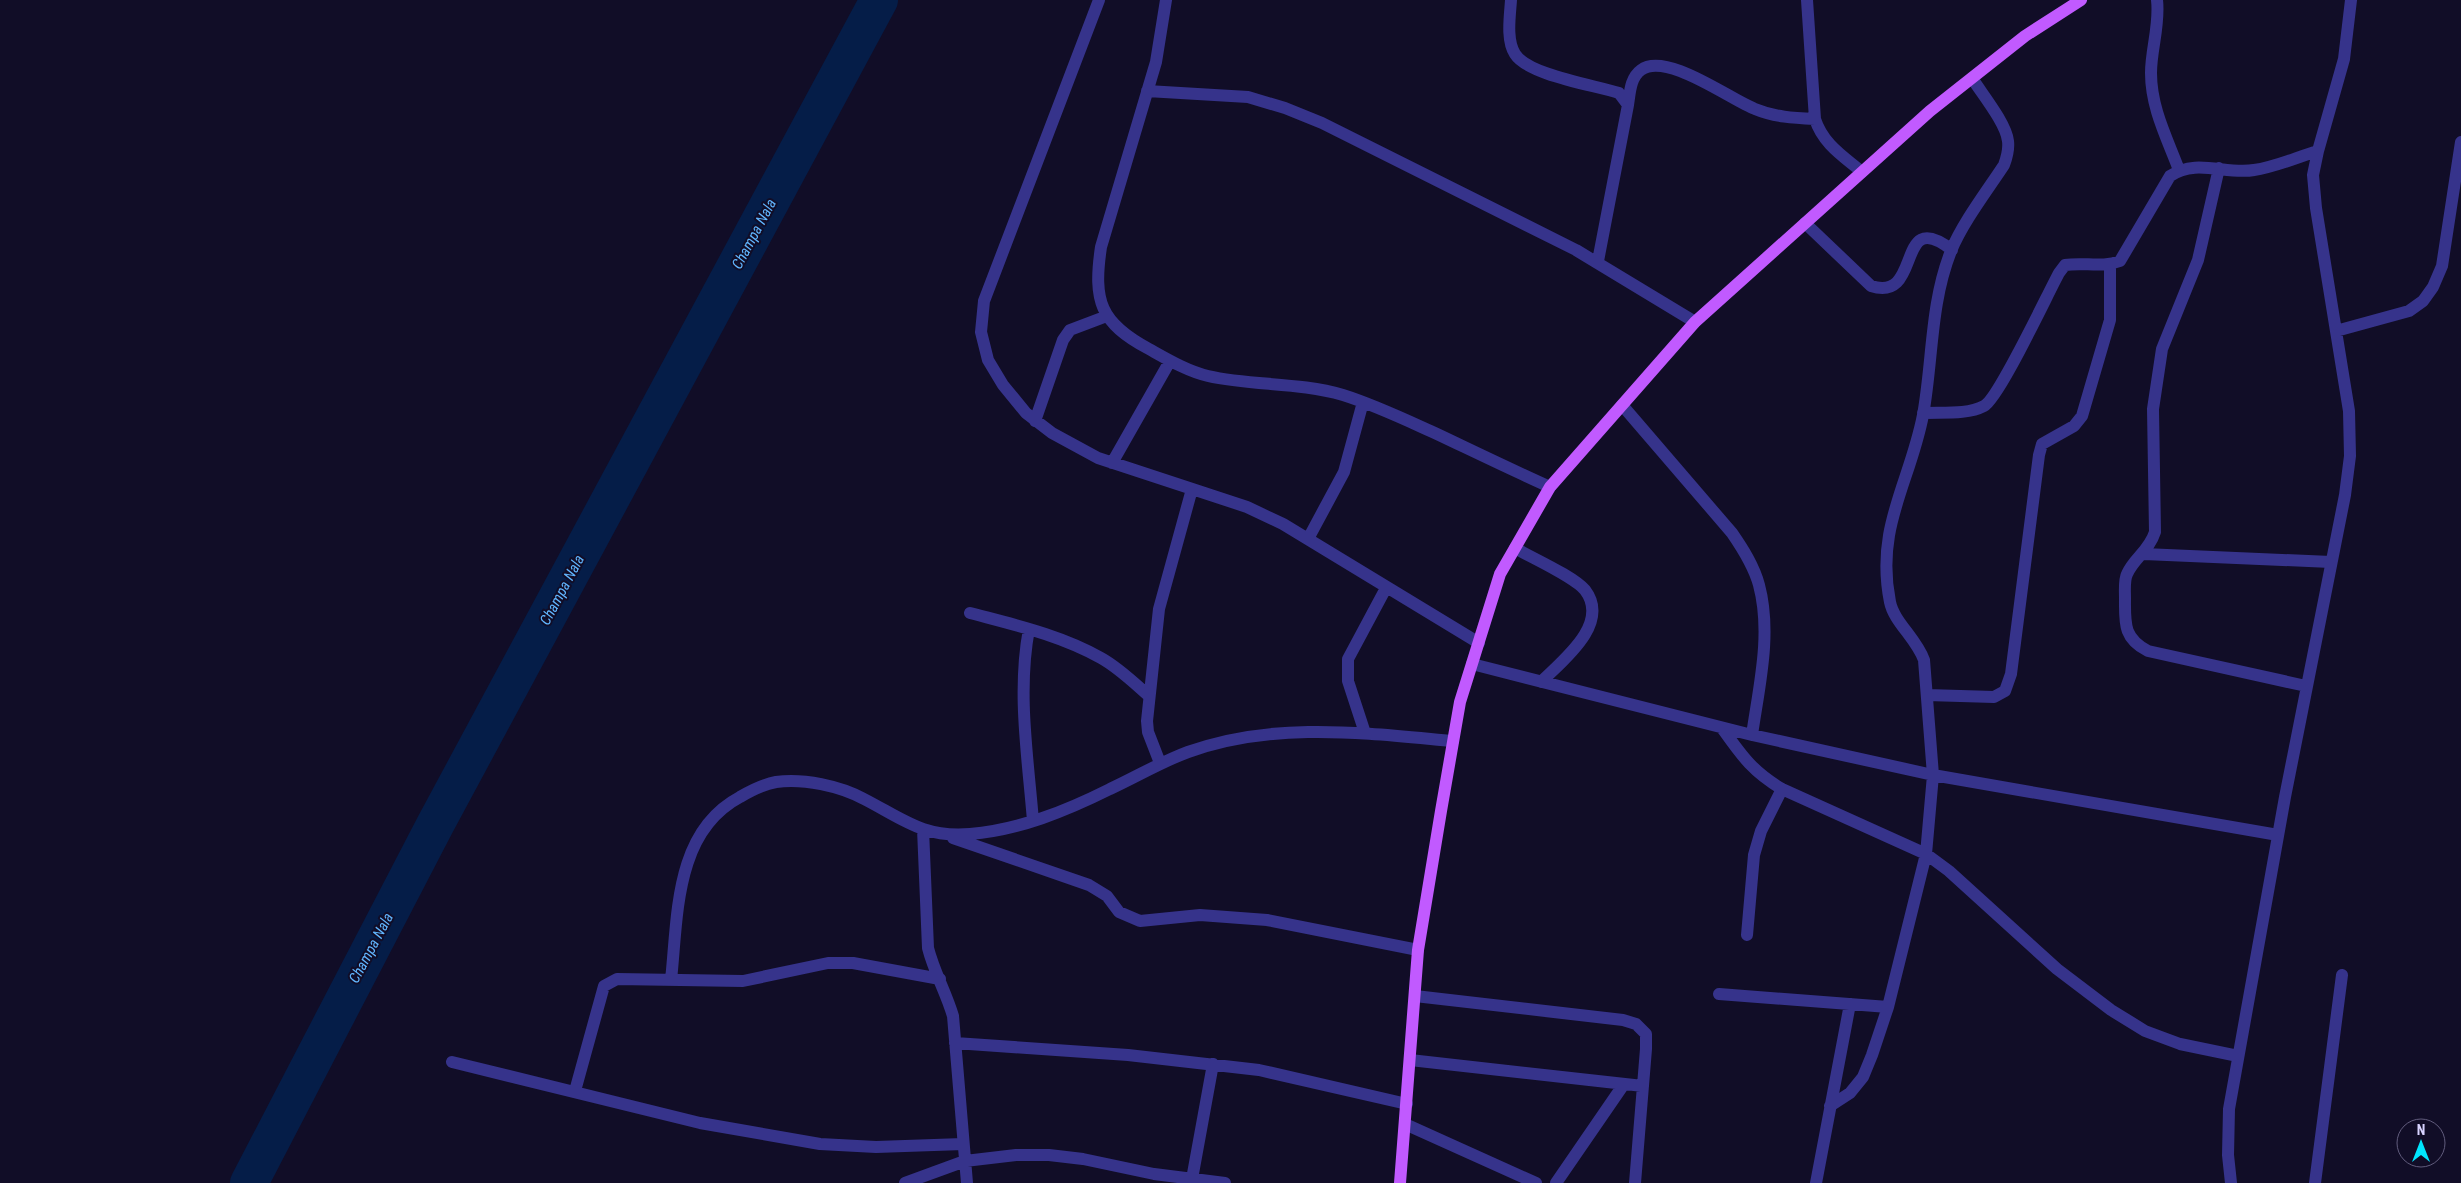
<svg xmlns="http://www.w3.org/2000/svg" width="2461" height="1183" font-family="'Roboto Condensed',sans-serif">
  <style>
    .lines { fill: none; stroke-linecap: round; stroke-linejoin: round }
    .river { stroke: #051d48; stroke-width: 38 }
    .minor { stroke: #36338b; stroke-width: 12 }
    .major { stroke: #c15aff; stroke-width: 12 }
    .labels { text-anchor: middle; stroke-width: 4; stroke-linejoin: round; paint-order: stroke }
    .water-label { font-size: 15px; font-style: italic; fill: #61b6ff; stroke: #110d27 }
  </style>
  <rect width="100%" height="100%" fill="#110d27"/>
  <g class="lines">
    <!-- river -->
    <path class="river" d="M249,1183L435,825L879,0"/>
    <!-- minor -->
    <path class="minor" d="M1099,0L984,301L981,332L988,360L1003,385L1026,413L1052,433L1098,458L1247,507L1283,524L1479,643
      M1166,0L1156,62L1101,247C1093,301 1100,323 1149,349C1167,359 1187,371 1208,376C1252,386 1299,382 1343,395C1375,405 1406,420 1437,434C1475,452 1512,470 1550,487
      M1511,0C1510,16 1506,40 1515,54C1528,75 1594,85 1619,93L1628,105L1598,261
      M1807,0L1815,119C1823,144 1843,156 1862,172
      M2157,0C2160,25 2151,49 2151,73C2151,108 2167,138 2179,170
      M1147,91L1248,97L1285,108L1322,123L1576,250L1695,322
      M1628,105C1630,93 1630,78 1641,70C1666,51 1731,100 1755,109C1774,117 1794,118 1815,119
      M2219,168L2198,260L2162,349L2153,409L2155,532C2149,551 2134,558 2127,574C2124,580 2125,591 2125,598C2125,623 2123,638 2148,651L2306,686
      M1805,223L1871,286C1924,303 1894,205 1952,250
      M2336,331L2409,311L2423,301L2433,287L2442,266L2461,142
      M1622,405L1732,533C1743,549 1754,566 1759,585C1772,634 1759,686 1752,735
      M1923,413C1942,412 1967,415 1984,406C1999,398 2047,295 2059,273L2065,265C2084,262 2102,268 2120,261L2170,176C2196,158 2226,175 2254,170C2276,167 2297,157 2318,151
      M1035,421L1063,340L1070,330L1107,316
      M1112,463L1170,361
      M1308,539L1344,472L1363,402
      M1515,548C1532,558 1573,576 1585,590C1611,624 1562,661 1541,682
      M2144,554L2331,562
      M970,613C1015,625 1060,635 1101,658C1119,668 1133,682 1149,696
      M1029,629C1017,692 1028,758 1033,821
      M1472,664L1752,735L1933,775L2278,835
      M1927,695L1994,697L2005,691L2011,674L2039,455L2042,444L2074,426L2082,416L2110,320V265
      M1722,728C1742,756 1752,771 1782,789L1926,854L1949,871L2057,969L2111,1010L2145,1031L2180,1044L2238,1056
      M1365,733L1348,681V659L1386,588
      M1160,763L1148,732L1147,721L1159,609L1192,489
      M923,829L928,948C934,972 946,992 953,1016L967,1183
      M953,838L1089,885L1107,896L1119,912L1140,921L1200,915L1267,920L1418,950
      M1747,935L1754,855L1761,831L1782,789
      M671,980C678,916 674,832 740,797C750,791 765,784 776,782C803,778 840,786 864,799C903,819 923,838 970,834C1019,830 1066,811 1110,789C1136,777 1161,762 1188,752C1274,721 1364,733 1453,741
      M1719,994L1888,1007
      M1415,996L1623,1020L1636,1024L1646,1034V1049L1635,1183
      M955,1043L1128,1055L1259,1070L1407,1104
      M1410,1060L1643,1086
      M452,1062L700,1123L820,1144L876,1147L963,1144
      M575,1091L604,986L617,979L743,981L828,963H853L940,979
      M1830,1106L1850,1093L1863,1077L1872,1055L1888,1007L1926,854L1933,775L1924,660C1916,638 1894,622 1890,602C1875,527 1910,483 1923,415C1933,360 1930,304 1951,251C1963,222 1987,191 2004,165C2007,157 2009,149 2008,141C2006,123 1982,94 1972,78
      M1405,1124L1536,1183
      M1192,1179L1213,1064
      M905,1183L965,1161L1016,1155H1049L1083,1159L1154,1174L1225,1183
      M1556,1183L1624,1084
      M1816,1183L1850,1004
      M2231,1183L2228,1155L2229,1109L2285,797L2345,495L2350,456L2349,411L2316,208L2313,175L2318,151L2344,59L2351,0
      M2315,1183L2342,975"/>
    <!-- major -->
    <path class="major" d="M1400,1183L1418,950L1441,811L1460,702L1500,574L1550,487L1695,322L1930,111L2025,36L2081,0"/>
  </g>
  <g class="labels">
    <!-- water labels -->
    <g class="water-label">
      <text transform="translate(754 234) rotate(-62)" y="5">Champa Nala</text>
      <text transform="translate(562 590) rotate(-62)" y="5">Champa Nala</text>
      <text transform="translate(371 948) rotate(-62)" y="5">Champa Nala</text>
    </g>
  </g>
  <!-- north arrow -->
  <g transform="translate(2421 1143)"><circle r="24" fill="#110d27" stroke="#615c7d"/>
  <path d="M0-4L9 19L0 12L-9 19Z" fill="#00e5fe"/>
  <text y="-8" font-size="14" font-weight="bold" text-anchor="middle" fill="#d8d3ff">N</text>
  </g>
</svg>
